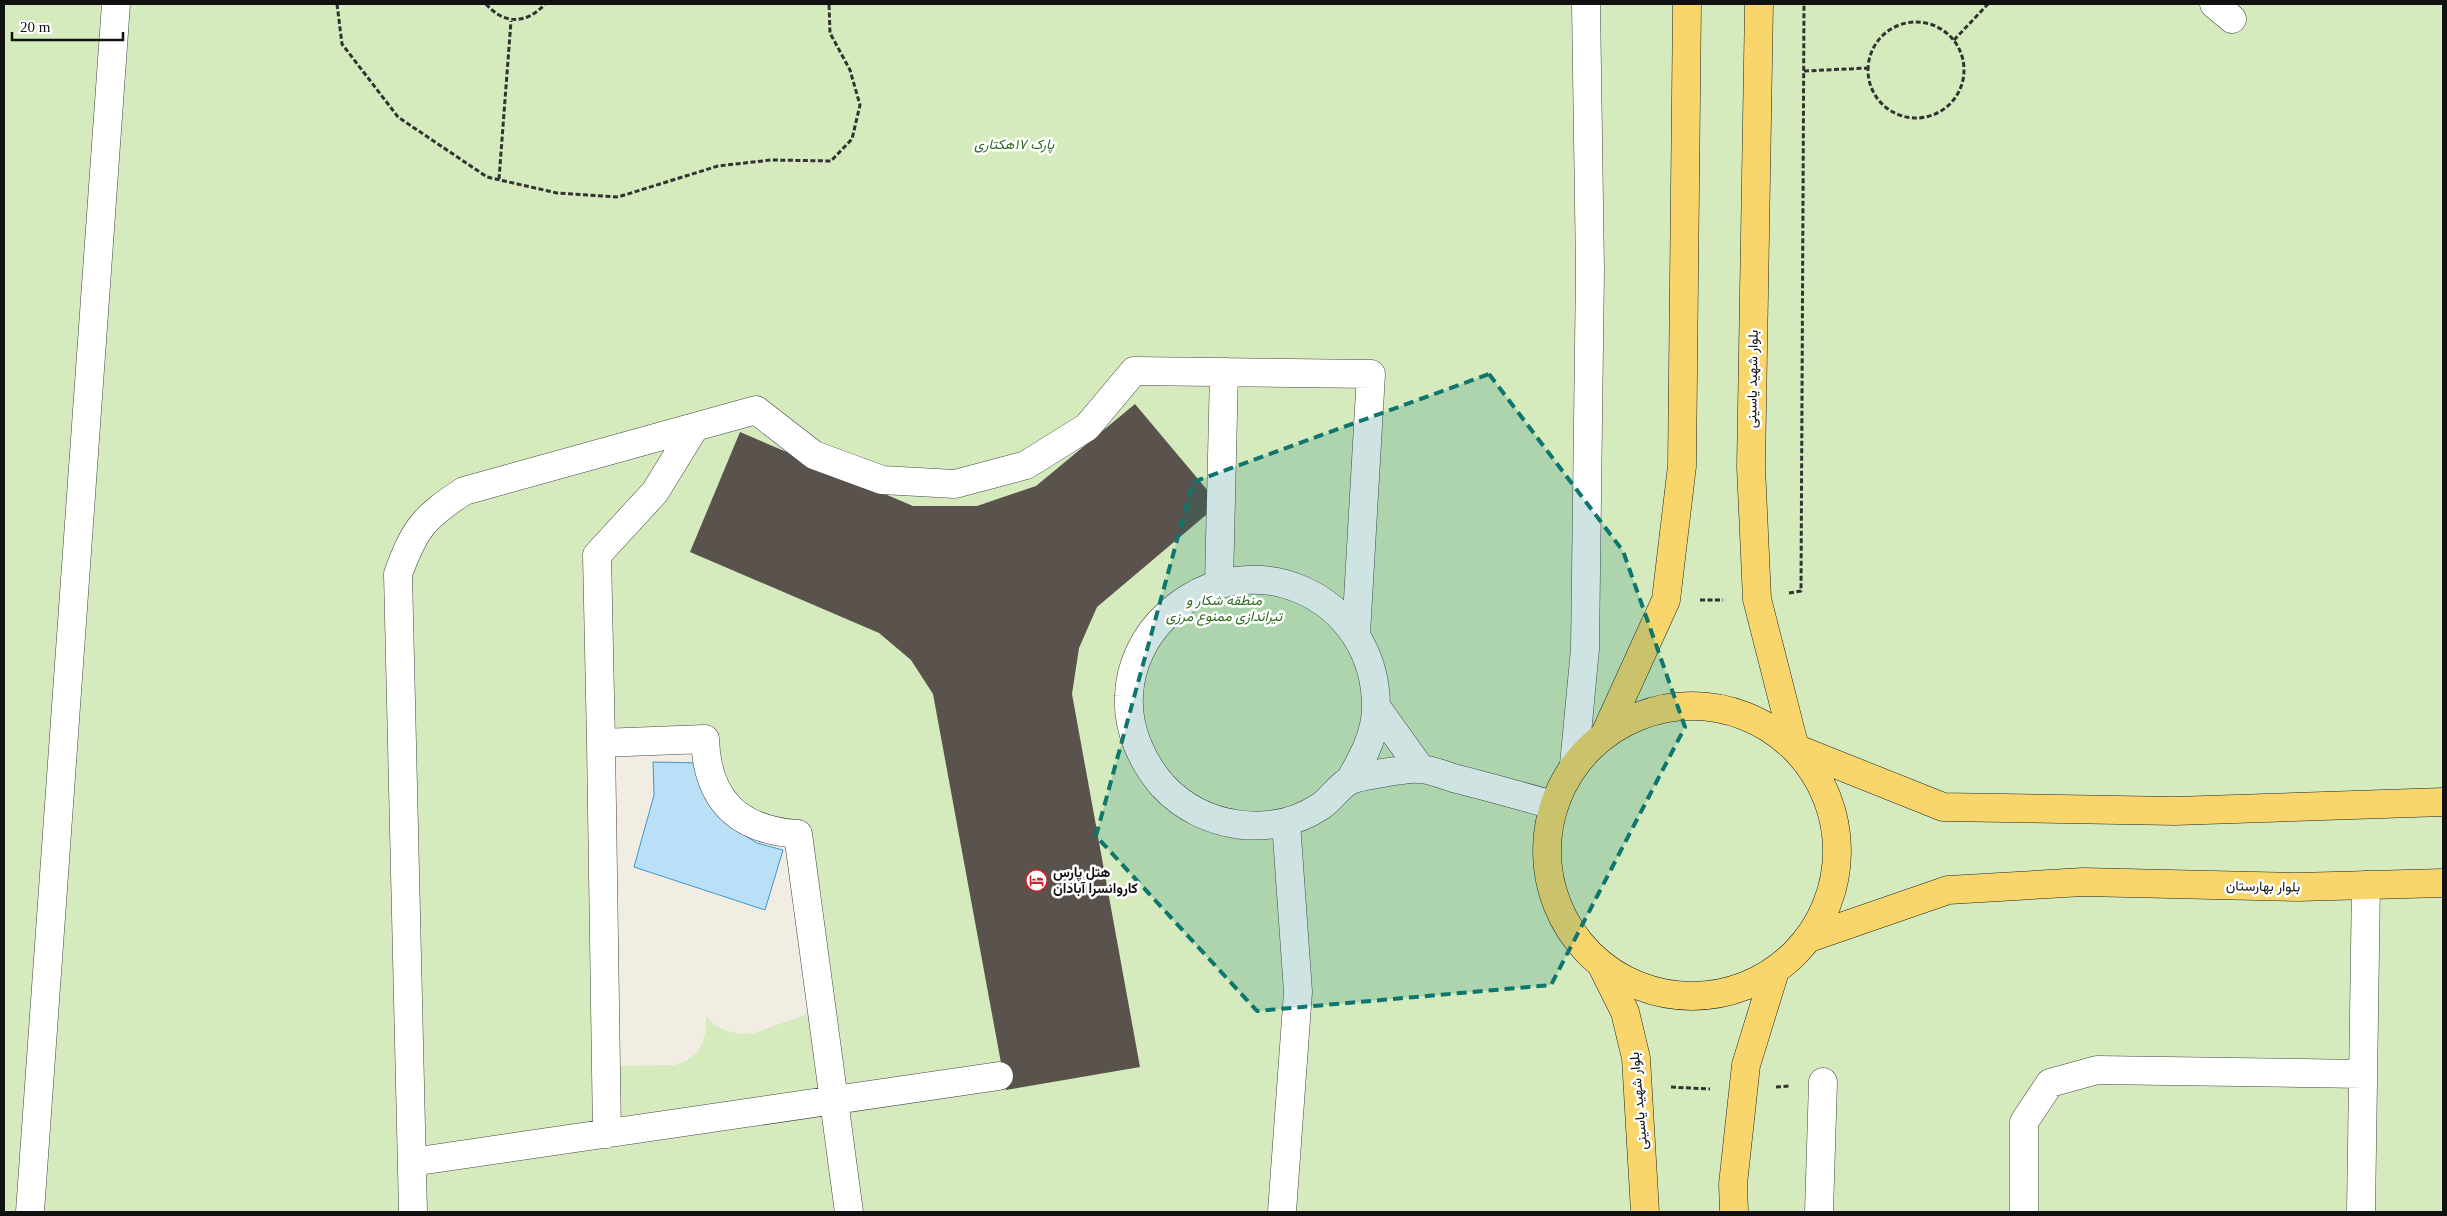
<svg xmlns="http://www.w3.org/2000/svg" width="2447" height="1216" font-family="'Times New Roman',Vazirmatn,serif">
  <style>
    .green { fill: #d5ebbd }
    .plaza { fill: #f1ede2; fill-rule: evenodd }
    .water { fill: #b9e0f7; stroke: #3f96cf }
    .building { fill: #5a524d }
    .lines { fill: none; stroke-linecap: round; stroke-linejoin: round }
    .minor-casing { stroke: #444; stroke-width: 29 }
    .major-casing { stroke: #222; stroke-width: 29 }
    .path { stroke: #333; stroke-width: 3; stroke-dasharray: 5 2.5; stroke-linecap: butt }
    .minor { stroke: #fff; stroke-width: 28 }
    .major { stroke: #f9d66b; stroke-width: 28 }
    .marked { fill: #0f766e; fill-opacity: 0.2; stroke: #0f766e; stroke-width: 4; stroke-dasharray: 10 6; stroke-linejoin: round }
    .labels { text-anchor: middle; stroke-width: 5; stroke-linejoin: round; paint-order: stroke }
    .park-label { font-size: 14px; font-style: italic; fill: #2f6b1f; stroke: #fff }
    .street-label { font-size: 14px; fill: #111; stroke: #fff }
    .poi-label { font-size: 14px; font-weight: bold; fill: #111; stroke: #fff; text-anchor: start }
  </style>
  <rect width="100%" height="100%" fill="#fffdf5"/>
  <!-- green -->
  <path class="green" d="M4,4H2443V1212H4Z"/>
  <!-- plaza -->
  <path class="plaza" d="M705,739L715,788L798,834L822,1009L754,1033L740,1034L727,1031L715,1025L706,1016V1030L703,1042L697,1053L686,1061L674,1065L606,1066L601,743ZM654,795L736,830L757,843L782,850L634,867Z"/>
  <!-- water -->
  <path class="water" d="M653,762L701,763L736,830L757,843L783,850L765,910L634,867L654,795Z"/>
  <!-- building -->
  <path class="building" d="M1135,404L1219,504L1097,607L1079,648L1072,694L1140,1067L1006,1090L933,694L911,660L879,633L690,552L740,432L913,506H977L1036,486Z"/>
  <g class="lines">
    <defs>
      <path id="minor" d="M2214,4L2232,19
        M695,427L655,492L597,555L601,743L705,739C707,800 738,830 798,834L849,1212
        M1219,583L1224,372
        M1377,708L1420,768
        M601,743L607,1134
        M1574,765L1585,649L1590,270L1586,4
        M1350,780C1363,757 1376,734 1376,707C1376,595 1250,539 1168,614C1145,634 1130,665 1129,696C1127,729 1142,762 1163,786C1203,829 1272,839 1321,806C1332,799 1339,785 1351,780C1360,776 1409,768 1419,769C1431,769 1446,776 1457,779C1489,787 1521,796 1553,805
        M412,1162L999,1076
        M30,1212L116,4
        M413,1212L398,574C415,528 423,518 464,491L756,410L814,455L882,480L955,484L1026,465L1087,427L1134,371L1371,374L1356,634
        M1282,1212L1298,992L1286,822
        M1819,1212L1823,1082
        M2024,1212V1122L2050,1083L2097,1070L2363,1074
        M2361,1212L2366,885"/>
      <path id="major" d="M1759,4L1751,467L1757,599L1795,748L1943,807L2175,811L2443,802
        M1547 851a145 145 0 1 1 290 0a145 145 0 1 1-290 0Z
        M1605,734L1666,600L1682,466L1687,4
        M1809,938L1948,890L2083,882L2297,887L2443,883
        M1602,966L1625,1012L1636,1058L1645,1212
        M1734,1212L1733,1184L1746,1065L1775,971"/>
    </defs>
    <!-- minor casing -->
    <use href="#minor" class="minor-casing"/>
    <!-- major casing -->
    <use href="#major" class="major-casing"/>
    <!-- path -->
    <path class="path" d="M337,4L342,44L398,117L487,177L557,193L618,197L718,166L771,160L831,161L852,139L860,105L850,70L830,33L829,4
      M486,4C504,25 527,24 545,4
      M1868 70a48 48 0 1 1 96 0a48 48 0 1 1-96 0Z
      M1954,40L1988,4
      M1804,71L1868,68
      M499,179L511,21
      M1789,593L1801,591L1804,4
      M1700,600H1723
      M1671,1087L1710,1089
      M1776,1087L1790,1086"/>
    <!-- minor -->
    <use href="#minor" class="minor"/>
    <!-- major -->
    <use href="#major" class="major"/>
  </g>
  <!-- marked area -->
  <path class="marked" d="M1489,374L1623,551L1685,727L1551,985L1257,1011L1096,836L1193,482Z"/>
  <!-- icons -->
  <defs>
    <symbol id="hotel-ring" viewBox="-11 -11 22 22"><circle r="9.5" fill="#fff" stroke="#c4262e" stroke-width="1.5"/><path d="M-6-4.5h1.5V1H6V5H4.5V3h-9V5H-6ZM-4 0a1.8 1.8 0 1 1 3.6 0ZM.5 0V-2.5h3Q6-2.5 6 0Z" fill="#c4262e"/></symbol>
  </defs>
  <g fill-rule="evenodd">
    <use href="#hotel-ring" x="1024" y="868" width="25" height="25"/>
  </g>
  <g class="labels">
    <!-- park labels -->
    <g class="park-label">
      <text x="1014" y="149">پارک ۱۷هکتاری</text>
      <text x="1224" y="605">منطقه شکار و<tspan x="1224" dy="16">تیراندازی ممنوع مرزی</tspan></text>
    </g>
    <!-- street labels -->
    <g class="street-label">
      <text transform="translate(1752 379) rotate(-89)" y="5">بلوار شهید یاسینی</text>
      <text transform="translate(2263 886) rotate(1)" y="5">بلوار بهارستان</text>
      <text transform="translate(1638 1101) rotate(-95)" y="5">بلوار شهید یاسینی</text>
    </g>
    <!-- poi labels -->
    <g class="poi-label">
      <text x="1053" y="877">هتل پارس<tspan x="1053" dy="16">کاروانسرا آبادان</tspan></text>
    </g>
  </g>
  <!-- border -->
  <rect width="2447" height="1216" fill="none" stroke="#111111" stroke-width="10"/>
  <!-- scale -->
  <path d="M12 32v8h111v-8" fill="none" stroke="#111111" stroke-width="2.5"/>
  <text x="20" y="32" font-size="15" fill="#111111" stroke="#ffffff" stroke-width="4" paint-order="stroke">20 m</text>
</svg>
